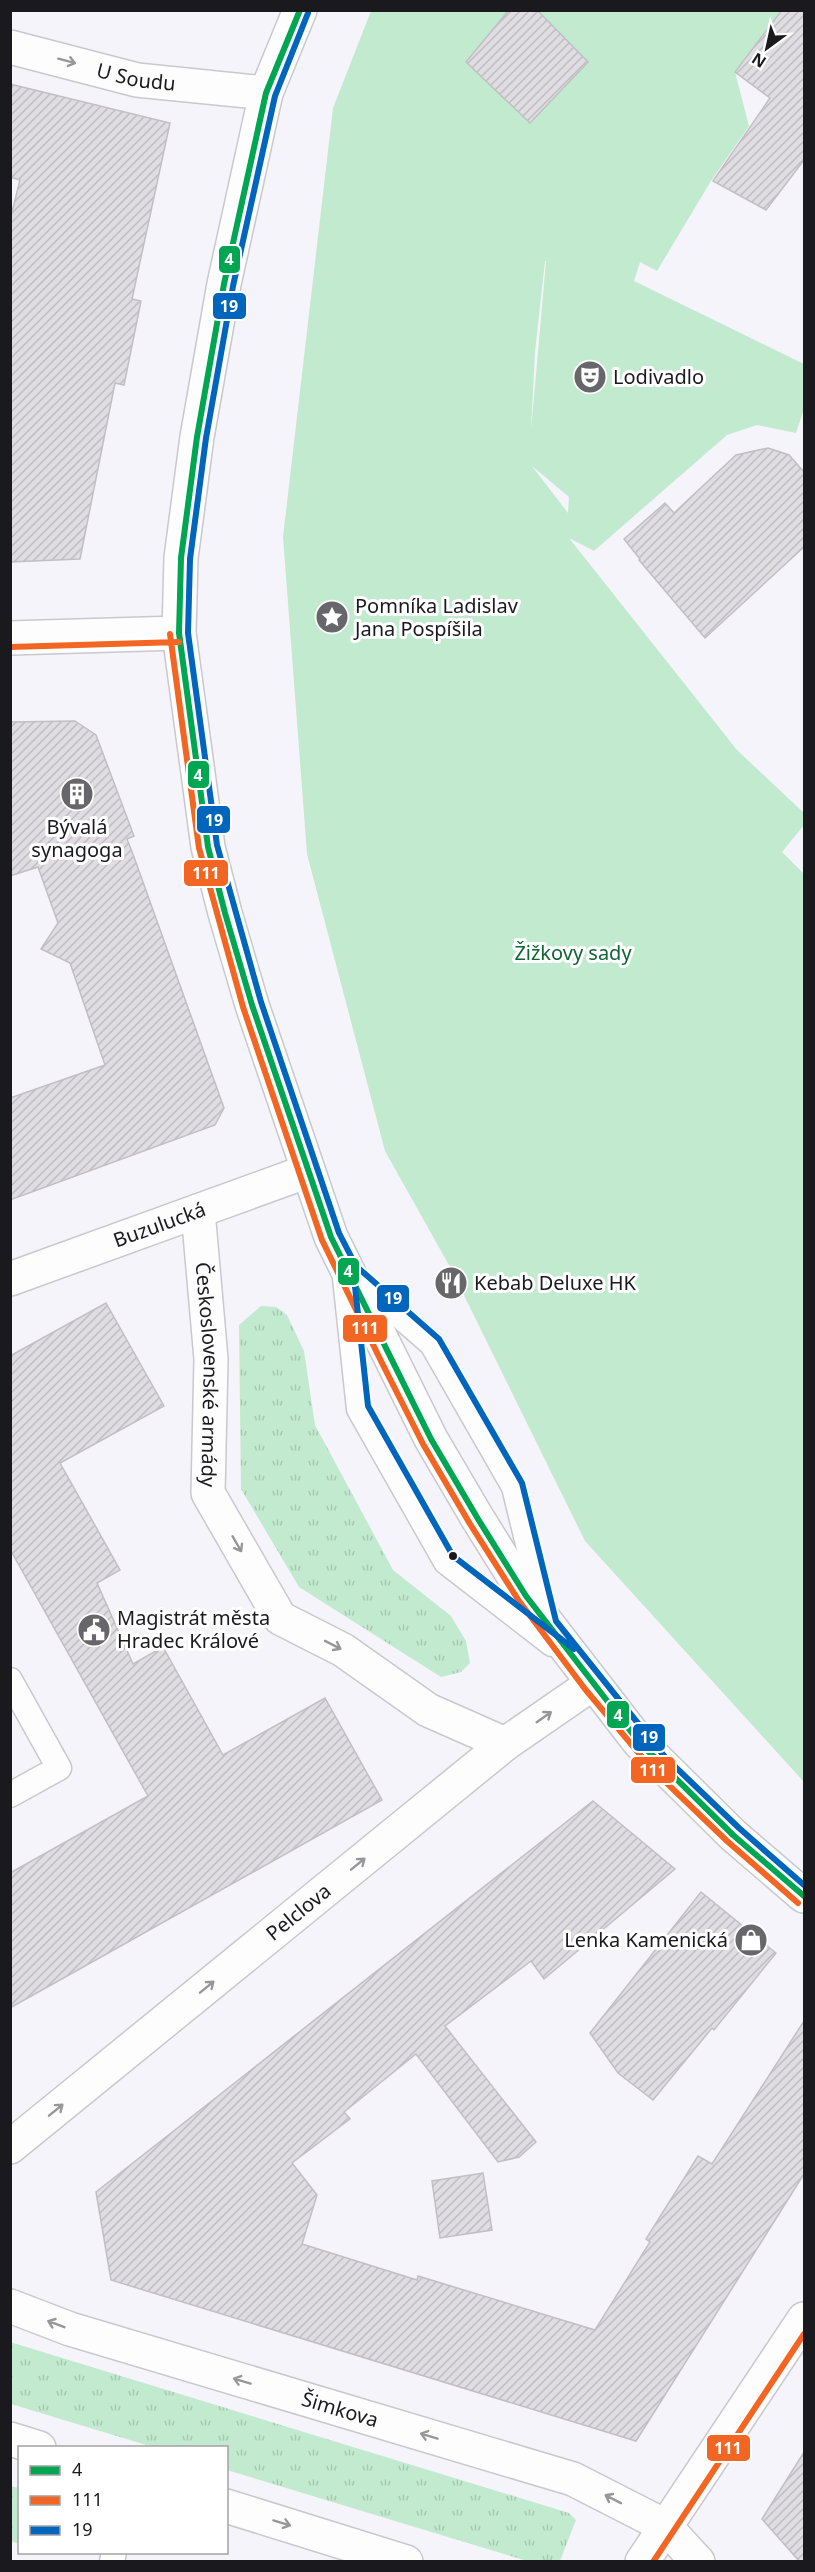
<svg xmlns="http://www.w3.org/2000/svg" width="815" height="2572" font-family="'Noto Sans',sans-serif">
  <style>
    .grass { fill: url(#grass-tufts) }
    .park { fill: #c2eacf; fill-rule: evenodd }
    .building { fill: url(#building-hatch); stroke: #c1bfc2; stroke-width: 1.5 }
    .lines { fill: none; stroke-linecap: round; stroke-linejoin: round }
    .service-casing { stroke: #c9c8cc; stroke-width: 27 }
    .minor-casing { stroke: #c9c8cc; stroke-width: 36 }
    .tertiary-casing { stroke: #c9c8cc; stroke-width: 36 }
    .service { stroke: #fefdfe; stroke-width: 24 }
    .minor { stroke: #fefdfe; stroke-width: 33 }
    .tertiary { stroke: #fefdfe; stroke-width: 33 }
    .bus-1-casing { stroke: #fff; stroke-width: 10 }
    .bus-2-casing { stroke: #fff; stroke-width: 10 }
    .bus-3-casing { stroke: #fff; stroke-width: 10 }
    .bus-1 { stroke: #00a651; stroke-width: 6 }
    .bus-2 { stroke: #f26522; stroke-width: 6 }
    .bus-3 { stroke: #0065bd; stroke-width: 6 }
    .oneway { stroke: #979699 }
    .bus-dot { fill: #1a191d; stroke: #fff; stroke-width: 2 }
    .labels { text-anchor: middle; stroke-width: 6; stroke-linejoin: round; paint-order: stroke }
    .street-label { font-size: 20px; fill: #1a191d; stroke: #fff }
    .poi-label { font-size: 20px; fill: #1a191d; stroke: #fff; text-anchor: start }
    .park-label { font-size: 20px; fill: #116434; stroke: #fff }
    .line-badge { stroke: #fff; stroke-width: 2 }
    .badge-label { font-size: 16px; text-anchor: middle; font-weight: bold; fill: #fff }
  </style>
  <defs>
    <pattern id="grass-tufts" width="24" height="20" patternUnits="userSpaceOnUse" patternTransform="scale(1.5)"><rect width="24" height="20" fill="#c2eacf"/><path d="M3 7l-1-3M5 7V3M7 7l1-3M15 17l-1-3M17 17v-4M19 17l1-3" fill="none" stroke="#a6c8b1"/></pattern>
    <pattern id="building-hatch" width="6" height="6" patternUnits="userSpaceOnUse" patternTransform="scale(1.5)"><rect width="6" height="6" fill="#dfdde1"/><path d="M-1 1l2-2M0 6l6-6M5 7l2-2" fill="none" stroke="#bfbdc1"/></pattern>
  </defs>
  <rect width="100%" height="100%" fill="#f5f4fa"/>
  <!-- grass -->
  <path class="grass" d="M261,1306L276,1307L287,1315L304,1351L315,1425L393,1570L451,1616L466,1641L470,1663L461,1672L441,1677L299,1587L241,1489L239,1325Z
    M10,2342L569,2513L576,2520L560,2561H527L227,2470L226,2448L153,2447L11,2404Z
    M10,2486L19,2488V2544L11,2541Z"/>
  <!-- park -->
  <path class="park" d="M371,11H782L735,72L749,126L711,181L657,271L640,262L634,281L804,364V409L796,433L757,425L727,435L594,551L569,538L737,750L804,813V825L782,852L804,874V1782L585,1541L450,1267L385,1151L307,854L283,537L333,108ZM545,261H546L531,431L535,352ZM532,466L569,497L568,513Z"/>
  <!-- building -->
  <path class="building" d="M509,10H537L588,62L530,123L466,62Z
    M782,10H804V160L766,210L713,181L770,98L735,72Z
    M10,84L170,123L132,299L141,301L124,385L115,383L80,559L10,562V220L20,180L10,177Z
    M768,448L789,455L804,472V547L705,638L639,560L640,559L624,539L665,503L674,513L736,455Z
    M75,721L96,735L134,836L127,839L134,857L224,1108L215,1125L10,1200V1098L105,1065L70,963L41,949L58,923L38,867L10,876V722Z
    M106,1303L164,1406L60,1463L120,1570L97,1583L133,1664L163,1647L223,1755L325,1698L382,1800L10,2008V1873L148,1796L10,1549V1356Z
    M593,1801L675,1869L544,1979L531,1961L445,2026L536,2142L519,2157L498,2162L416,2054L344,2112L350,2119L292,2163L317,2195L302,2244L417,2280L418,2276L595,2330L650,2242L646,2239L698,2156L712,2164L804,2021V2174L636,2441L111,2280L96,2192Z
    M701,1892L776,1953L714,2030L712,2028L653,2100L618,2073L590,2033Z
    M483,2173L492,2230L440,2238L432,2181Z
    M804,2452V2562H800L762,2519Z"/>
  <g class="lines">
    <defs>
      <path id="service" d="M345,1278L359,1409L446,1562L552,1644
        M357,1279L432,1344L514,1487L545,1614
        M10,1680L59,1768L10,1795
        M112,2562L114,2552"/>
      <g id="minor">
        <path id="s1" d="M10,47L137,80L266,93"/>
        <path id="s2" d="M198,1211L211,1359L208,1493L280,1618L343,1650L428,1710L505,1744"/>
        <path id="s3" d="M10,2147L505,1744L592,1684"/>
        <path id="s4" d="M10,2306L70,2329L573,2479L665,2526L698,2562"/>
        <path d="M10,2439L39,2448"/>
        <path d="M226,2506L406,2562"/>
        <path d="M642,2562L804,2319"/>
      </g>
      <g id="tertiary">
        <path d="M300,10L266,93L224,284L197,437L181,558L179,633L208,847L225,913L252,1005L331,1237L431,1439L478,1519L526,1596L639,1742L733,1835L804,1896"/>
        <path d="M10,638L179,633"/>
        <path id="s5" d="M10,1279L308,1171"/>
      </g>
    </defs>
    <!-- service casing -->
    <use href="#service" class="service-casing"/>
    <!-- minor casing -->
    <use href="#minor" class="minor-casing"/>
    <!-- tertiary casing -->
    <use href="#tertiary" class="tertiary-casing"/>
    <!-- service -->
    <use href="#service" class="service"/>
    <!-- minor -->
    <use href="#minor" class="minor"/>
    <!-- tertiary -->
    <use href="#tertiary" class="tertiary"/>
    <defs>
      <path id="bus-1" d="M300,10L266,93L224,284L197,437L181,558L179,633L208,847L225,913L252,1005L331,1237L431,1439L478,1519L526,1596L639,1742L733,1835L804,1896"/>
      <path id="bus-2" d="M170,634L199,848L243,1007L322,1240L383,1365L423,1444L470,1524L519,1601L585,1689L652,1769L727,1841L798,1903
        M10,647L179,642
        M653,2562L804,2334"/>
      <path id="bus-3" d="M308,13L275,96L233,286L206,438L190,559L188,633L217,845L261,1002L339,1233L356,1266L439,1339L522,1483L556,1621L665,1757L739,1828L804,1885
        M352,1259L368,1406L453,1556L574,1649"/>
    </defs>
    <!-- bus-1 casing -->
    <use href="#bus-1" class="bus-1-casing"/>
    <!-- bus-2 casing -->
    <use href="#bus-2" class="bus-2-casing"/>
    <!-- bus-3 casing -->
    <use href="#bus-3" class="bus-3-casing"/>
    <!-- bus-1 -->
    <use href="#bus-1" class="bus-1"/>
    <!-- bus-2 -->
    <use href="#bus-2" class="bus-2"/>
    <!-- bus-3 -->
    <use href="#bus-3" class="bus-3"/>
  </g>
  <!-- one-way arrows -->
  <defs><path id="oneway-shaft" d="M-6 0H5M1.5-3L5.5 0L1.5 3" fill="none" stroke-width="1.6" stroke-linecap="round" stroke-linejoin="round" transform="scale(1.5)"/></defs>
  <g class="oneway">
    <use href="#oneway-shaft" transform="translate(67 61) rotate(15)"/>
    <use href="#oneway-shaft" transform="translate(237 1544) rotate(60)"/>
    <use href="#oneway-shaft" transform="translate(333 1645) rotate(27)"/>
    <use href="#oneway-shaft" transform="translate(544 1717) rotate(-35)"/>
    <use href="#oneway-shaft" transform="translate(358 1864) rotate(-39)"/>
    <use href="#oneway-shaft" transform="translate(207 1987) rotate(-39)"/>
    <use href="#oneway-shaft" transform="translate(56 2110) rotate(-39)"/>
    <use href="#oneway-shaft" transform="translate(56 2324) rotate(-159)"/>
    <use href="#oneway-shaft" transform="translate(242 2381) rotate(-163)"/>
    <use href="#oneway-shaft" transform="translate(429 2436) rotate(-163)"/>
    <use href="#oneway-shaft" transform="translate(613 2499) rotate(-153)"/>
    <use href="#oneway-shaft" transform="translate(282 2523) rotate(17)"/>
  </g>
  <!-- icons -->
  <defs>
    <symbol id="theatre-disc" viewBox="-11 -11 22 22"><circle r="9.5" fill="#67666a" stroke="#fff"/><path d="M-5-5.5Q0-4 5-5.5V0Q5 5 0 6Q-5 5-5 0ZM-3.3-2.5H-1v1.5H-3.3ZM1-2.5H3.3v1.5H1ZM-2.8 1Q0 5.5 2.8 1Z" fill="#fff"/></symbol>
    <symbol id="sight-disc" viewBox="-11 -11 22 22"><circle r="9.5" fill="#67666a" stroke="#fff"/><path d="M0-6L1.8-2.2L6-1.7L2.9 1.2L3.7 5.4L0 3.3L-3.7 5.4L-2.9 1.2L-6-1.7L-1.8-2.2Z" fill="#fff"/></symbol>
    <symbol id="building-disc" viewBox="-11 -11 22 22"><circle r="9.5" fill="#67666a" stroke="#fff"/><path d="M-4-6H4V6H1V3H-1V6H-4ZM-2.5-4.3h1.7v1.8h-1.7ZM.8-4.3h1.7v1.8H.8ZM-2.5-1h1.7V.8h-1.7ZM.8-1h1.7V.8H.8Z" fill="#fff"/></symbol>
    <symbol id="restaurant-disc" viewBox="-11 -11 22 22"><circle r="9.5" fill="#67666a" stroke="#fff"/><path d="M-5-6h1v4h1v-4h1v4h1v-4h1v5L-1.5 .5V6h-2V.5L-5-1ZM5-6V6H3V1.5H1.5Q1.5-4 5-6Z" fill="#fff"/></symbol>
    <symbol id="civic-disc" viewBox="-11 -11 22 22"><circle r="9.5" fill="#67666a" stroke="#fff"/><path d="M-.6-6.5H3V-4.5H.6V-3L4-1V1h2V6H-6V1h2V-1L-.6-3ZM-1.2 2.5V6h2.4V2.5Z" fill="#fff"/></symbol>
    <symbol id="shop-disc" viewBox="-11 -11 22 22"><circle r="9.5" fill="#67666a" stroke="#fff"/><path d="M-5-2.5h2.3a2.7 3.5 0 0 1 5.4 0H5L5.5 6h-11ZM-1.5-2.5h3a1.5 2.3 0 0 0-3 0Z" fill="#fff"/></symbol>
  </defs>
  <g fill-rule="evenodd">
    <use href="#theatre-disc" x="571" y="358" width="38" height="38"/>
    <use href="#sight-disc" x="313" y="598" width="38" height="38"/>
    <use href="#building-disc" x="58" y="775" width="38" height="38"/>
    <use href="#restaurant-disc" x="432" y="1264" width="38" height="38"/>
    <use href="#civic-disc" x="75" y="1611" width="38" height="38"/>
    <use href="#shop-disc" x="732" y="1921" width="38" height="38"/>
  </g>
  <!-- markers -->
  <circle class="bus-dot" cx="453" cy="1556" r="5"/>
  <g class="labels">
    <!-- street labels -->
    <g class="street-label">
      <text dy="7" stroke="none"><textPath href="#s1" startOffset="130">U Soudu</textPath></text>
      <text dy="7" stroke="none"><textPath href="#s5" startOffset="159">Buzulucká</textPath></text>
      <text dy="7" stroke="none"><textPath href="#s2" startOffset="164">Československé armády</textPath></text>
      <text dy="7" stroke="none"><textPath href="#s3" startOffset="372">Pelclova</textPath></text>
      <text dy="7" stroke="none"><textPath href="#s4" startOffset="346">Šimkova</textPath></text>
    </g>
    <!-- poi labels -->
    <g class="poi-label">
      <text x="613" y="384">Lodivadlo</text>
      <text x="355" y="613">Pomníka Ladislav<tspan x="355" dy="23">Jana Pospíšila</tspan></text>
      <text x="77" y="834" text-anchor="middle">Bývalá<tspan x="77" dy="23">synagoga</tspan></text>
      <text x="474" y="1290">Kebab Deluxe HK</text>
      <text x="117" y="1625">Magistrát města<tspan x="117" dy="23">Hradec Králové</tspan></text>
      <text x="728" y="1947" text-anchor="end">Lenka Kamenická</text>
    </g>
    <!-- park labels -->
    <g class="park-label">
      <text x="573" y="960">Žižkovy sady</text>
    </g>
  </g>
  <g class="line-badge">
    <rect x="218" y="245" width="23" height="29" rx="6" fill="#00a651"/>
    <rect x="212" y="292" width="35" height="28" rx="6" fill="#0065bd"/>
    <rect x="187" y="760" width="23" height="29" rx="6" fill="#00a651"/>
    <rect x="196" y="805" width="35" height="29" rx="6" fill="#0065bd"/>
    <rect x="183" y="859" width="46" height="28" rx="6" fill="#f26522"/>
    <rect x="337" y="1257" width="23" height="29" rx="6" fill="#00a651"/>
    <rect x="376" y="1284" width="34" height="29" rx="6" fill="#0065bd"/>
    <rect x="342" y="1314" width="46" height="29" rx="6" fill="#f26522"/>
    <rect x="606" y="1700" width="24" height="29" rx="6" fill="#00a651"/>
    <rect x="632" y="1723" width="34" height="29" rx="6" fill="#0065bd"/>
    <rect x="630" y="1756" width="46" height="28" rx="6" fill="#f26522"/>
    <rect x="706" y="2434" width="45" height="28" rx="6" fill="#f26522"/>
  </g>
  <g class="badge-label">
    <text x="229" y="265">4</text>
    <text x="229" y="312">19</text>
    <text x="198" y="781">4</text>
    <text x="214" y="826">19</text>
    <text x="206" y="879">111</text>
    <text x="348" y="1277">4</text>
    <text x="393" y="1304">19</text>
    <text x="365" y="1334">111</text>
    <text x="618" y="1721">4</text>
    <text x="649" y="1743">19</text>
    <text x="653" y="1776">111</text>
    <text x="728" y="2454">111</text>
  </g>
  <!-- border -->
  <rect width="815" height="2572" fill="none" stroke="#1a191d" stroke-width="24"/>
  <!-- legend -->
  <rect x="18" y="2446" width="210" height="108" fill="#ffffff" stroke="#a3a3a5" stroke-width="1.5"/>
  <rect x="30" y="2466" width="30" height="9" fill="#00a651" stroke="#a3a3a5" stroke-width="1.5"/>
  <text x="72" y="2476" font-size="18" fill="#1a191d">4</text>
  <rect x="30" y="2496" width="30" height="9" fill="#f26522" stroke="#a3a3a5" stroke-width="1.5"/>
  <text x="72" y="2506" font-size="18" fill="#1a191d">111</text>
  <rect x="30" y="2526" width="30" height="9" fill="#0065bd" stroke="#a3a3a5" stroke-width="1.5"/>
  <text x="72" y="2536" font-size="18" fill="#1a191d">19</text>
  <!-- north arrow -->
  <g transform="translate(767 48) rotate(213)" stroke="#ffffff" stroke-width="4.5" paint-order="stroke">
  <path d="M0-4.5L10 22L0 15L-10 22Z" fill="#1a191d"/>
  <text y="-9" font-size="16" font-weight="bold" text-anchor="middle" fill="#1a191d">N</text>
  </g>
</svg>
